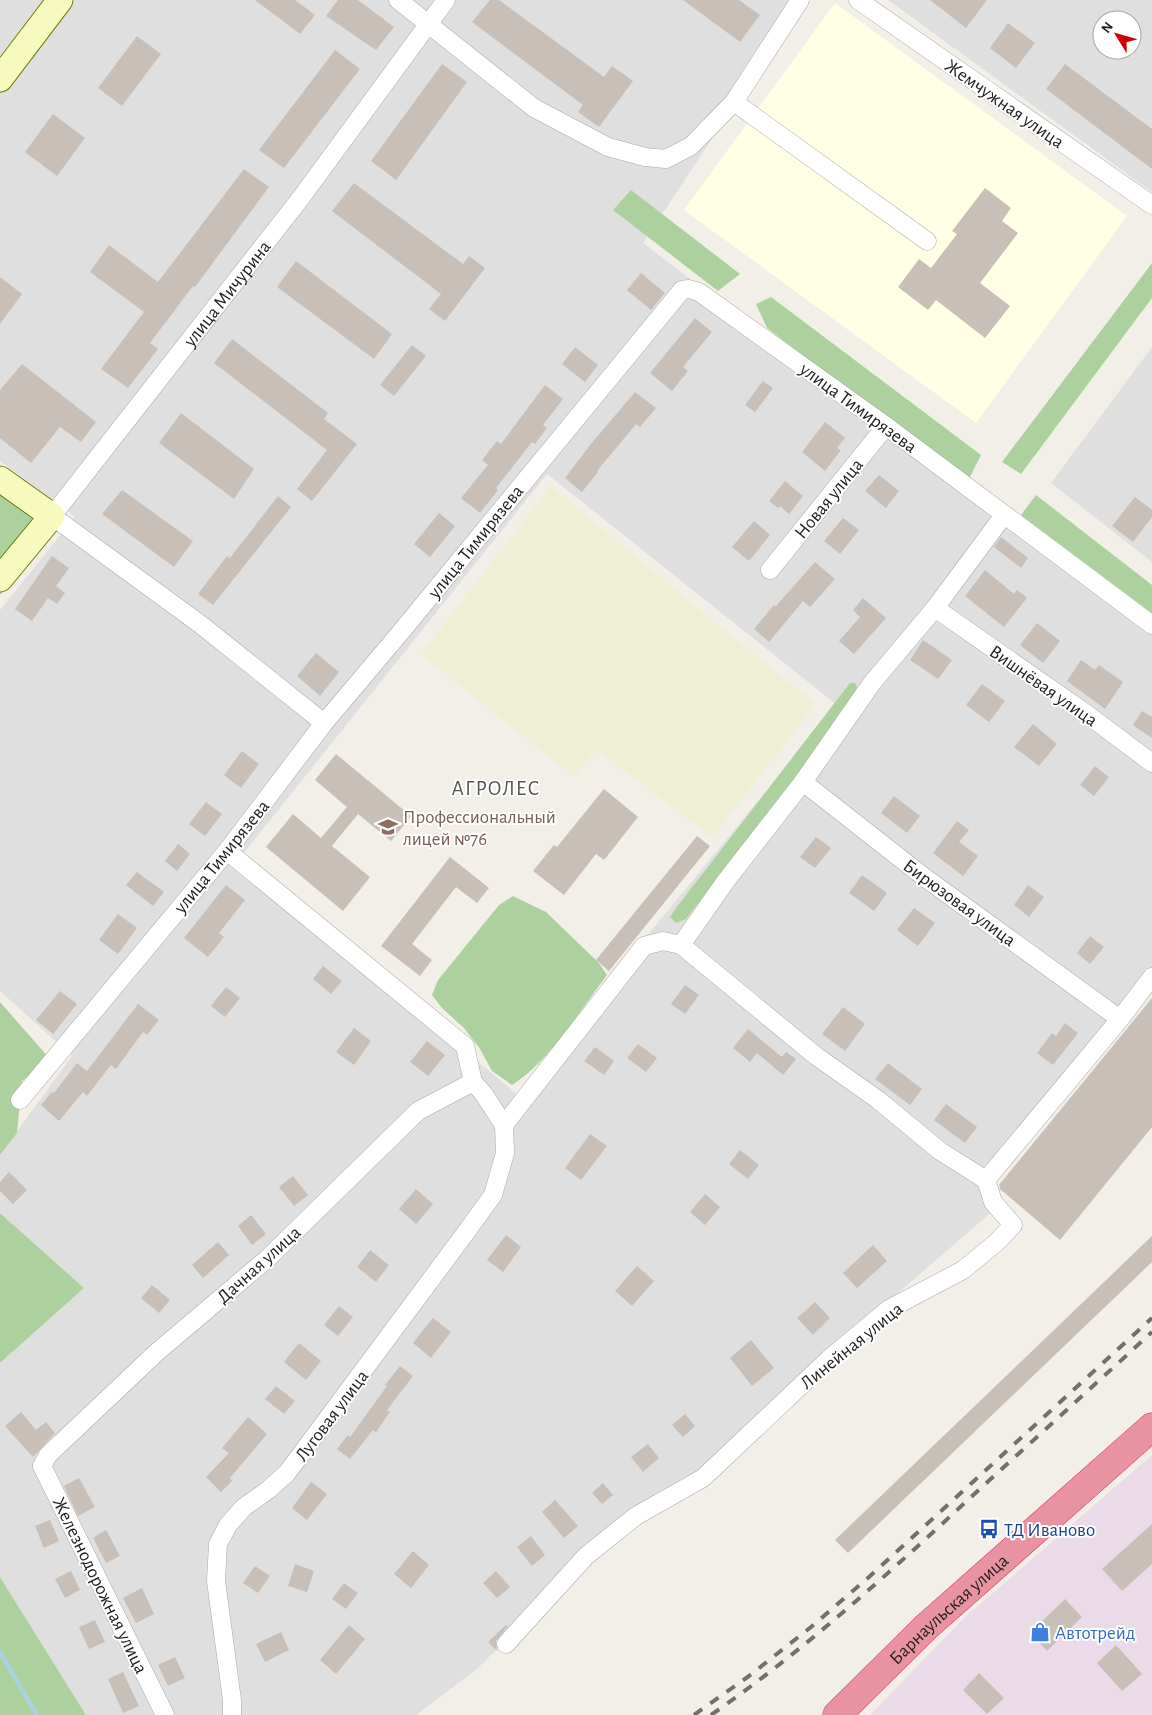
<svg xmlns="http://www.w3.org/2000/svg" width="1152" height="1715" font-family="'Alegreya Sans',sans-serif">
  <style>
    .residential { fill: #e0dfdf; fill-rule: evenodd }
    .industrial { fill: #ebdbe8 }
    .education { fill: #ffffe5 }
    .farmland { fill: #eef0d5 }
    .forest { fill: #add19e }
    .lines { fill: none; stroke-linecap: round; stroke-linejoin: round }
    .stream { stroke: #aad3df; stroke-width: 4.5 }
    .building { fill: #c7bfb8 }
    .street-casing { stroke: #a9a9a9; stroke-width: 19 }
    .secondary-casing { stroke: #707d05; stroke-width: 27 }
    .highway-casing { stroke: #dc2a67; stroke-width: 29 }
    .street { stroke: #fff; stroke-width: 18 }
    .secondary { stroke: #f7fabf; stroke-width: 25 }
    .highway { stroke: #e892a2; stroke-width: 28 }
    .rail { stroke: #707070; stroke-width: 4; stroke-dasharray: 10 10; stroke-linecap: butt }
    .labels { text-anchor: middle; stroke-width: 4; stroke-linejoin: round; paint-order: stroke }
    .street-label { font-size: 19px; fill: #222; stroke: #fff }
    .education-label { font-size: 19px; fill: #785e54; stroke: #fff; text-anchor: start }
    .transit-label { font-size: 19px; fill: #164399; stroke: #fff; text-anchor: start }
    .shop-label { font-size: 19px; fill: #366cbe; stroke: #fff; text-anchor: start }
    .quarter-label { font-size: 21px; letter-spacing: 1px; fill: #555; stroke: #fff }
  </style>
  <rect width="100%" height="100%" fill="#f2efe9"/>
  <!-- residential -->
  <path class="residential" d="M0,0H804L643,243L1152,633V968L989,1178L996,1208L844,1340L698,1474L635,1511L477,1669L416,1715H86L0,1577V1363L84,1288L0,1213V1155L72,1056L0,991V610L75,517L0,461ZM547,474L837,705L517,1094L235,864Z
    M888,0H1152V192ZM1102,20H1132V50H1102Z
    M1152,347V562L1051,483Z"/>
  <!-- industrial -->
  <path class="industrial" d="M1152,1455V1715H870L964,1618Z"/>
  <!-- education -->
  <path class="education" d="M835,3L1127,216L976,423L684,210Z"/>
  <!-- farmland -->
  <path class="farmland" d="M551,486L714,622L816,704L712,837L596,749L574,777L421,654Z"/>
  <!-- forest -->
  <path class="forest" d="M631,190L740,274L718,291L613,210Z
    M1152,263V298L1021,474L1002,462Z
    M771,297L981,455L968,481L767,328L756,304Z
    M0,488L51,523L0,595Z
    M1036,495L1152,585V613L1021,515Z
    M850,683H855L857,687L855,694L813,753L686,919L676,923L670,917L676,908Z
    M513,896L546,912L598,962L607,975C580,1010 549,1062 512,1085L492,1071L480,1049L464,1028L442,1008L432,995L438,980L499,905Z
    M0,1002L50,1059L22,1081L17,1133L0,1155Z
    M0,1213L84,1288L0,1363Z
    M0,1577L86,1715H0Z"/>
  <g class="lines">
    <!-- stream -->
    <path class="stream" d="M0,1652L37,1715"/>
  </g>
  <!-- building -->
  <path class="building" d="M255,0H295L315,15L300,34Z
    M338,0H358L394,27L376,50L326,16Z
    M490,0H499L604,77L612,66L633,81L599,127L578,112L583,105L472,22Z
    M683,0H739L760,15L740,42Z
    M930,0H987L966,28Z
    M1008,23L1035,43L1016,68L990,48Z
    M137,36L161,54L122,106L98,88Z
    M335,50L360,69L284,168L259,150Z
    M442,64L467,82L396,180L371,161Z
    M1065,64L1152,129V169L1046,89Z
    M53,114L85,138L57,176L25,152Z
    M244,169L269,187L195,287L193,286L150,343L158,349L128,388L101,369L144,312L90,272L109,245L158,282Z
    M354,183L463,264L469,256L485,268L445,321L429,309L441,294L332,211Z
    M985,188L1011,208L1002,221L1018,233L980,283L1010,306L985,338L936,300L928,310L898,287L919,259L931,268L957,234L952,231Z
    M296,261L392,334L374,359L277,287Z
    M641,273L665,293L651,310L627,290Z
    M0,277L22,294L0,324Z
    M695,318L712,332L683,367L688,371L672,391L650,373Z
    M232,339L328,413L324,419L357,444L312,501L297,489L327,450L214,363Z
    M412,345L426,356L394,396L380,385Z
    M575,347L598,365L585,382L562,364Z
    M22,364L96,422L81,442L60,427L31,463L0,438V390Z
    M763,381L773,388L755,412L745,405Z
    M545,385L563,399L543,425L547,428L535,444L532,442L496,488L498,490L480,513L461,498L488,465L482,460L497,441L501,444Z
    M635,392L656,408L640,427L636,424L597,471L598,472L582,492L565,478L591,444Z
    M181,413L254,469L234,499L159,443Z
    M825,422L845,438L837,448L841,450L825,471L802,452Z
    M879,475L899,491L886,508L865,491Z
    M785,481L803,496L789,514L780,506L778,508L769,501Z
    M122,490L193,541L174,567L102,514Z
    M278,496L291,507L213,605L198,594L227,556L230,558Z
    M1135,497L1152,510V517L1133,542L1112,526Z
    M439,513L455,526L430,557L414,544Z
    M843,518L859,530L840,554L824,541Z
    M754,521L770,535L749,561L732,547Z
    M1001,537L1028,558L1021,568L994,547Z
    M52,556L69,568L56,586L65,593L57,604L48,598L32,621L15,609Z
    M815,562L835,579L810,607L803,601L769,642L754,629L774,605L776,606Z
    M985,570L1014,594L1017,590L1027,598L1004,627L965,596Z
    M863,598L886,618L854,654L839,641L860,617L853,610Z
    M1037,623L1060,641L1043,663L1020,645Z
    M923,640L952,660L938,679L910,660Z
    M316,653L339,672L320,696L297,676Z
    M1081,660L1095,670L1099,665L1123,682L1105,709L1067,681Z
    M982,684L1005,701L989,722L966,705Z
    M1142,711L1152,717V738L1133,725Z
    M1033,724L1057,744L1039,766L1014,747Z
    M242,751L259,764L241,788L224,775Z
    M336,754L411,816L391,841L358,814L332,846L370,877L343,911L266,847L293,814L321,838L347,807L315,780Z
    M1095,766L1109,777L1094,796L1080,785Z
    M604,789L638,817L604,860L596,854L564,895L533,871L554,845L557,847Z
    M894,796L920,816L907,833L881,813Z
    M206,802L222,814L205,836L189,824Z
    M957,821L969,830L959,842L978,856L963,876L933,853Z
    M697,836L710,846L609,971L596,960Z
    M816,837L831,848L815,868L800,857Z
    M178,844L190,854L177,871L165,861Z
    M450,857L489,888L477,903L456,887L412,944L432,960L420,976L381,946Z
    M137,872L164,892L153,906L126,885Z
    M862,875L887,893L874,911L849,893Z
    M226,885L245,900L219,933L224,937L208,957L184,938Z
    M1028,885L1044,897L1029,917L1014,905Z
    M914,908L935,923L918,946L897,930Z
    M118,914L137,928L118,954L99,940Z
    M1090,936L1104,947L1090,964L1077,953Z
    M323,966L342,981L331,994L313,979Z
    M685,985L699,995L685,1014L671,1004Z
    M226,987L240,998L225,1017L211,1006Z
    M60,991L77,1004L53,1034L36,1020Z
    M1152,998V1127L1060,1240L1000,1189L999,1185Z
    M138,1004L159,1020L147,1035L143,1032L116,1069L111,1065L87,1096L83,1092L59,1121L41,1105L52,1092L54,1093L77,1063L87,1071Z
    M843,1007L865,1024L845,1051L822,1034Z
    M1065,1023L1078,1033L1053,1065L1037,1053L1052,1033L1056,1036Z
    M354,1028L371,1041L354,1065L336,1052Z
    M748,1029L782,1057L786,1052L796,1059L783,1075L757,1053L750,1062L733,1048Z
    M427,1041L445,1055L428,1076L410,1062Z
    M638,1044L657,1058L646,1072L627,1058Z
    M595,1047L614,1061L604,1075L584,1061Z
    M888,1063L922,1089L910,1105L875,1079Z
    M946,1104L977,1127L965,1143L934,1120Z
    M590,1134L607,1146L581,1180L565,1168Z
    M740,1150L759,1165L748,1179L729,1164Z
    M9,1172L27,1190L13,1204L0,1191V1182Z
    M293,1176L308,1195L294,1206L279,1187Z
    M416,1189L433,1204L416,1224L399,1209Z
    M705,1194L720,1207L705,1225L690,1212Z
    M251,1215L266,1234L252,1245L238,1226Z
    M506,1235L521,1247L503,1272L487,1260Z
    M1152,1236V1262L848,1553L835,1540Z
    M218,1242L229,1255L203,1278L192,1265Z
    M873,1245L887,1261L857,1288L843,1273Z
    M370,1250L389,1265L376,1282L357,1267Z
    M637,1266L654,1281L632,1306L615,1291Z
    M152,1285L170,1300L159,1313L141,1298Z
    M815,1302L830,1318L813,1335L797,1318Z
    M339,1306L353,1317L338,1336L324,1325Z
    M433,1318L451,1332L431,1358L413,1343Z
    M751,1340L774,1368L752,1386L730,1358Z
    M299,1343L321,1361L306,1380L284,1362Z
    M400,1366L413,1376L387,1410L390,1412L376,1432L373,1430L350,1459L337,1449L348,1435L350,1437L387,1386L385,1385Z
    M276,1386L295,1401L284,1414L265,1399Z
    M21,1412L36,1430L46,1422L55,1433L33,1457L5,1426Z
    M685,1414L695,1426L683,1437L672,1425Z
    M248,1417L267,1434L230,1478L232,1481L221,1492L206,1477L229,1453L222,1448Z
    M648,1444L659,1458L643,1472L631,1457Z
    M79,1478L95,1507L78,1516L64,1486Z
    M311,1482L327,1494L307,1520L292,1508Z
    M603,1483L613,1495L602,1504L592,1493Z
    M555,1500L578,1526L564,1538L542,1512Z
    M50,1520L59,1541L44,1548L35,1526Z
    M1152,1524V1564L1122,1591L1102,1569Z
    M106,1530L120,1556L106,1563L93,1538Z
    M531,1536L545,1555L532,1566L517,1547Z
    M413,1551L429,1565L411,1588L394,1574Z
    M295,1564L314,1571L307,1592L288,1586Z
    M255,1566L270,1576L258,1593L243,1583Z
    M71,1571L80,1590L65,1598L55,1579Z
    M496,1571L510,1587L497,1598L483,1583Z
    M344,1583L358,1593L346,1609L332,1599Z
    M142,1588L154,1614L136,1623L123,1598Z
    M1065,1599L1082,1617L1047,1651L1030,1633Z
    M95,1620L105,1642L89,1649L79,1627Z
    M349,1625L365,1639L336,1674L320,1660Z
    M506,1625L508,1626L496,1641L497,1651L488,1642Z
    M281,1632L289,1650L265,1662L256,1644Z
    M1116,1645L1142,1674L1122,1691L1097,1663Z
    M175,1657L185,1678L168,1686L158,1665Z
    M123,1672L139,1706L123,1713L108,1679Z
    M979,1673L1004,1698L987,1714L963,1690Z"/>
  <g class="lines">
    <defs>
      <g id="street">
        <path d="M398,0L534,108L608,147L645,157L666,159L691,146L734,102L800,0"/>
        <path d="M858,0L1152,205"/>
        <path d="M734,102L927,241"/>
        <path d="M770,570L886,426"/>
        <path d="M935,608L1088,715L1152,763"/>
        <path id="s1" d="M324,723L200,624L52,516L300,199L446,0"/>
        <path d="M803,782L924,877L1120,1019"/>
        <path d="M227,851L465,1046L473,1082L483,1093L504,1125L505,1153L493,1195L464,1235L287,1473L268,1490L244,1507L228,1525L218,1544L216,1581L232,1700V1715"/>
        <path d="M681,945L816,1056L877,1099L940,1151L986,1180"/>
        <path d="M20,1100L227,851L324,723L400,633L682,290L689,289L699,292L886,426L1152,625"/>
        <path d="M504,1125L644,946L663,941L681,945L725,882L803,782L872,683L935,608L1004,515"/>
        <path d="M506,1644L586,1556L636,1516L703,1478L829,1359L889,1309L963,1270L997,1242L1013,1225L993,1202L986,1180L1120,1019L1152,977"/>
        <path d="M165,1715L42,1466L48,1455L157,1352L267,1259L418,1111L473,1082"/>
      </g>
      <path id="secondary" d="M0,79L60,0
        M0,479L52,516L0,579"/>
      <g id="highway">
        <path id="s2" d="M837,1715L926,1627L1152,1427"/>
      </g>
    </defs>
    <!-- street casing -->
    <use href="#street" class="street-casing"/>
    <!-- secondary casing -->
    <use href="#secondary" class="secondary-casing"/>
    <!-- highway casing -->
    <use href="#highway" class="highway-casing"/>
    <!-- street -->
    <use href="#street" class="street"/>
    <!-- secondary -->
    <use href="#secondary" class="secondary"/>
    <!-- highway -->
    <use href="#highway" class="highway"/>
    <!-- rail -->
    <path class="rail" d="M694,1715L749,1676L811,1627L869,1577L1152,1318
      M711,1715C799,1654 878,1583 956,1511C1021,1451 1087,1392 1152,1332"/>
  </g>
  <!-- icons -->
  <defs>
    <symbol id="university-bare" viewBox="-9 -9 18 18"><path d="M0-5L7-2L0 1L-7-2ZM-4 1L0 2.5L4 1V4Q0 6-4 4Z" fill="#8d6e63" stroke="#fff" stroke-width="2.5" paint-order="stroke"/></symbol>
    <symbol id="bus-bare" viewBox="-9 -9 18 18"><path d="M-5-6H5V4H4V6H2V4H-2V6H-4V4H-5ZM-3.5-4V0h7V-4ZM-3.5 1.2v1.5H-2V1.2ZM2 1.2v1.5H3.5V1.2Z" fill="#1a4fb4" stroke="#fff" stroke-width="2.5" paint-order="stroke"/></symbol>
    <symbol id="shop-bare" viewBox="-9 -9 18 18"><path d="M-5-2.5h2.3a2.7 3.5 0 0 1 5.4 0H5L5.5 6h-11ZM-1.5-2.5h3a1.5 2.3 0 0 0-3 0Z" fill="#3f7fe0" stroke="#fff" stroke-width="2.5" paint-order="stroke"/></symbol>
  </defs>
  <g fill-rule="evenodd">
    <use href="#university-bare" x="374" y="813" width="28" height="28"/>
    <use href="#bus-bare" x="975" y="1515" width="28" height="28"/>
    <use href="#shop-bare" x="1026" y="1618" width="28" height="28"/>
  </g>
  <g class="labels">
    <!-- street labels -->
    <g class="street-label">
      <text transform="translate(1005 103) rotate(35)" y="7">Жемчужная улица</text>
      <text dy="7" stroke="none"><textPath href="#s1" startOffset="625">улица Мичурина</textPath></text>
      <text transform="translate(859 407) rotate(36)" y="7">улица Тимирязева</text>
      <text transform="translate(828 498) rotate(-51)" y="7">Новая улица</text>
      <text transform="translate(475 541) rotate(-51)" y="7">улица Тимирязева</text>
      <text transform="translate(1044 685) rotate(35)" y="7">Вишнёвая улица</text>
      <text transform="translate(221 856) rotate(-51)" y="7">улица Тимирязева</text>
      <text transform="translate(960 902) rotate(36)" y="7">Бирюзовая улица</text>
      <text transform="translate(258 1264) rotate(-42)" y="7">Дачная улица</text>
      <text transform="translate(851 1345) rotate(-39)" y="7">Линейная улица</text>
      <text transform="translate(331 1415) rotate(-53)" y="7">Луговая улица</text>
      <text transform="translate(101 1585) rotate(64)" y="7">Железнодорожная улица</text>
      <text dy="7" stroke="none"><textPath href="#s2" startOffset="154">Барнаульская улица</textPath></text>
    </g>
    <!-- education labels -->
    <g class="education-label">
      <text x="403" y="823">Профессиональный<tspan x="403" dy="22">лицей №76</tspan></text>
    </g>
    <!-- transit labels -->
    <g class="transit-label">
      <text x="1004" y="1536">ТД Иваново</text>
    </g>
    <!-- shop labels -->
    <g class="shop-label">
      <text x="1055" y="1639">Автотрейд</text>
    </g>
    <!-- quarter labels -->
    <g class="quarter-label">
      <text x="496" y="795">АГРОЛЕС</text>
    </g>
  </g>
  <!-- north arrow -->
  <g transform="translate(1117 35) rotate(307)"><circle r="24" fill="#ffffff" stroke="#a7a7a7"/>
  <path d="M0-4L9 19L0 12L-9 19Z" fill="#d40000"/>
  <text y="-8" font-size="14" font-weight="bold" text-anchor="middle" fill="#222222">N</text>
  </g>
</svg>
